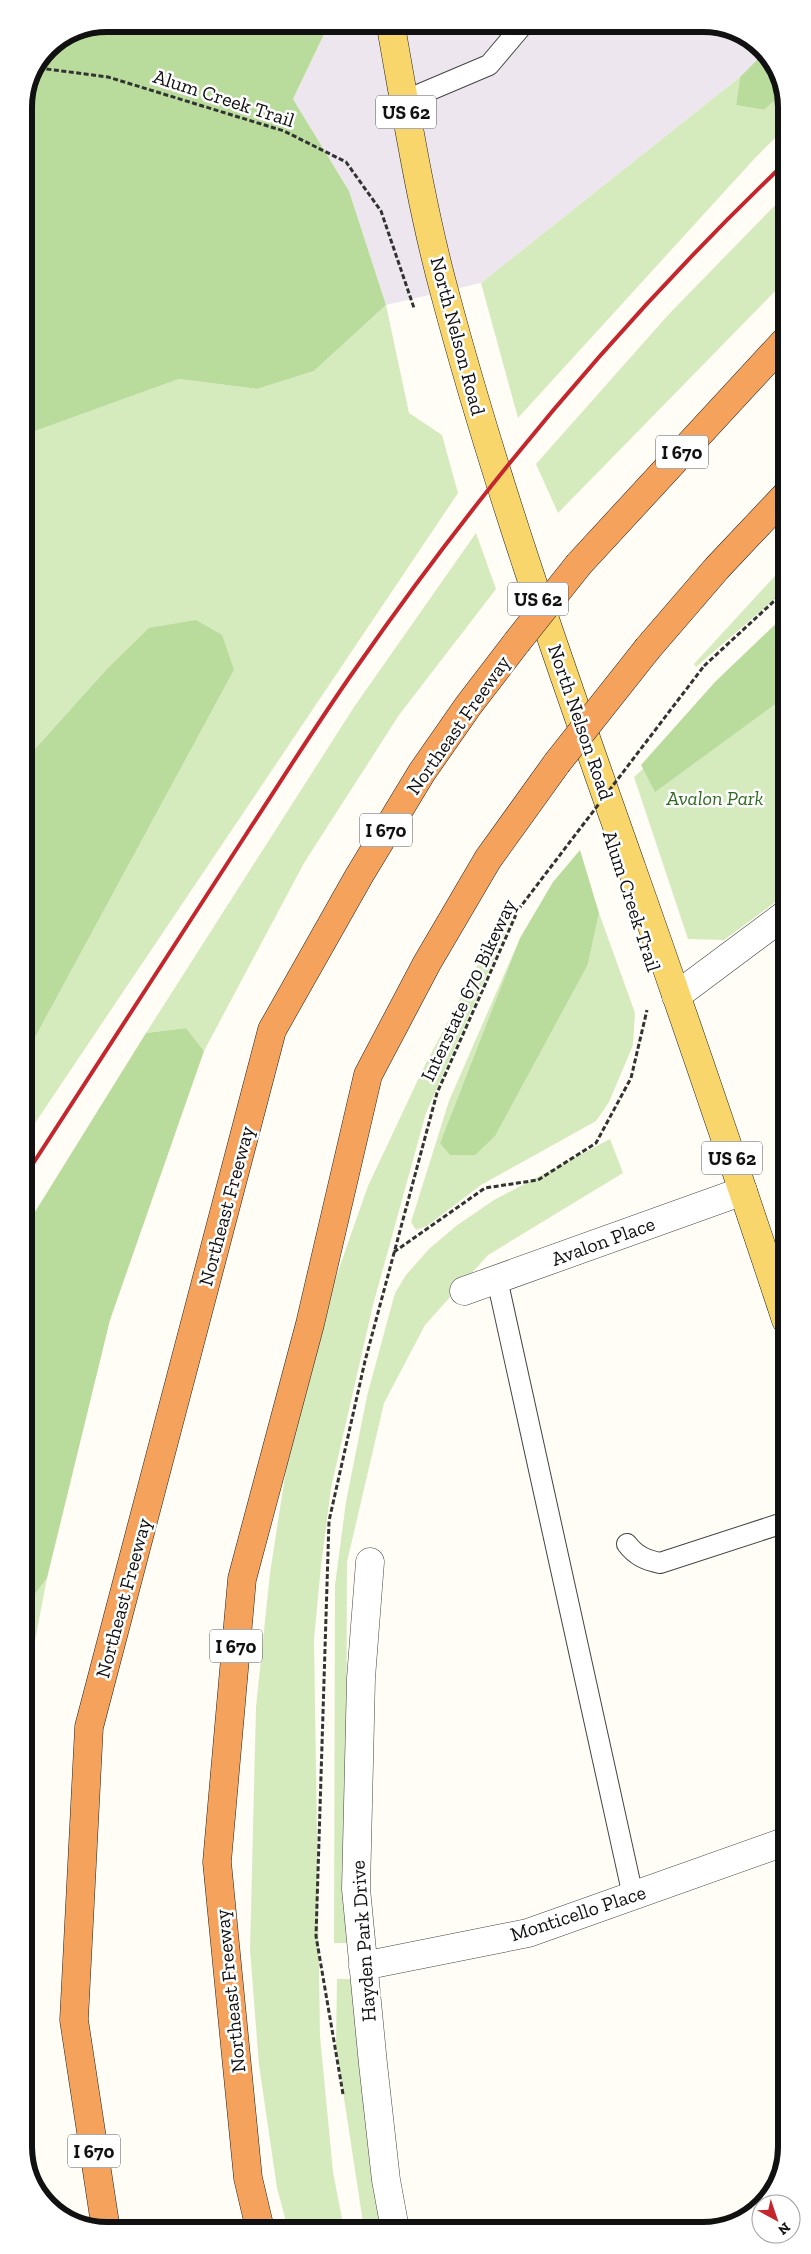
<svg xmlns="http://www.w3.org/2000/svg" width="811" height="2254" font-family="'Zilla Slab',serif">
  <style>
    .industrial { fill: #eee6ef }
    .green { fill: #d5ebbd }
    .forest { fill: #b9dc9c }
    .lines { fill: none; stroke-linecap: round; stroke-linejoin: round }
    .lane-casing { stroke: #444; stroke-width: 22 }
    .street-casing { stroke: #444; stroke-width: 29 }
    .primary-casing { stroke: #222; stroke-width: 29 }
    .highway-casing { stroke: #222; stroke-width: 29 }
    .path { stroke: #333; stroke-width: 3; stroke-dasharray: 5 2.5; stroke-linecap: butt }
    .lane { stroke: #fff; stroke-width: 20 }
    .street { stroke: #fff; stroke-width: 28 }
    .primary { stroke: #f9d66b; stroke-width: 28 }
    .highway { stroke: #f5a25d; stroke-width: 28 }
    .rail { stroke: #c4262e; stroke-width: 4 }
    .highway-bridge-casing { stroke: #222; stroke-width: 29; stroke-linecap: butt }
    .path-bridge { stroke: #333; stroke-width: 3; stroke-dasharray: 5 2.5; stroke-linecap: butt }
    .highway-bridge { stroke: #f5a25d; stroke-width: 28 }
    .labels { text-anchor: middle; stroke-width: 5; stroke-linejoin: round; paint-order: stroke }
    .shield { fill: #fff; stroke: #585858; stroke-width: 1 }
    .shield-label { font-size: 19px; font-weight: bold; fill: #111 }
    .street-label { font-size: 20px; fill: #111; stroke: #fff }
    .park-label { font-size: 20px; font-style: italic; fill: #2f6b1f; stroke: #fff }
    .rim { fill: none; stroke: #111; stroke-width: 6 }
  </style>
  <rect width="100%" height="100%" fill="#fffdf5"/>
  <!-- industrial -->
  <path class="industrial" d="M710,24L755,41L763,54L740,77L481,283L386,305L349,191L293,99L327,28Z"/>
  <!-- green -->
  <path class="green" d="M740,77L736,105L764,110L784,92V129L755,158L518,418L481,283Z
    M784,196L785,281L558,513L536,464L669,314Z
    M386,305L409,413L442,435L458,493L25,1138V1056L234,670L105,671L25,760L24,435L179,379L257,389L314,371Z
    M476,533L496,589L399,715L304,863L204,1051L186,1028L146,1033L354,707Z
    M785,565V590L696,667L694,664Z
    M785,640V895L724,940L688,939L634,777Z
    M515,911L426,1113L373,1305L331,1488L321,1566L314,1639L320,2036L333,2172L344,2229H288L277,2188L259,2065L250,1950L256,1707L270,1573L290,1444L322,1317L368,1186L423,1069L483,955Z
    M599,913L635,1013L633,1045L609,1102L596,1121L481,1185L427,1226L416,1230L411,1222L449,1101L520,938L440,1143L588,964Z
    M610,1139L623,1173L488,1255L425,1325L384,1403L347,1562L346,1813L351,1943H334L335,1585L346,1502L367,1396L395,1293L406,1275L429,1249L456,1226L494,1200Z
    M47,1578L26,1688V1606Z
    M337,1979H353L385,2229H364L336,2046Z
    M27,2090V2091L41,2191L27,2169Z"/>
  <!-- forest -->
  <path class="forest" d="M327,28L293,99L349,191L386,305L314,371L257,389L179,379L24,435V102L48,48L75,30Z
    M763,54L784,85V92L764,110L736,105L740,77Z
    M785,615V697L655,792L641,765L715,682Z
    M196,620L222,635L234,670L25,1056V760L105,671L149,628Z
    M580,850L599,913L588,964L495,1136L475,1155H450L440,1143L520,938L553,882Z
    M186,1028L204,1051L110,1320L47,1578L26,1606L25,1228L146,1033Z"/>
  <g class="lines">
    <defs>
      <path id="lane" d="M404,101L489,65L522,26
        M497,1279L633,1896
        M627,1544C636,1556 646,1560 660,1563L786,1522"/>
      <path id="street" d="M676,996L786,914
        M464,1291L743,1191
        M370,1562L361,1678L356,1889L373,2064L386,2180L395,2229
        M363,1966L528,1933L787,1841"/>
      <path id="primary" d="M391,27C407,116 421,206 445,294C497,489 565,679 632,869C685,1019 736,1169 786,1320"/>
      <path id="highway" d="M579,564L785,341
        M648,648L717,568L785,496
        M260,2229L248,2178L217,1862L242,1579L310,1324L368,1075L427,963L488,859L557,763
        M106,2230L74,2020L89,1727L272,1030L359,876L422,772L468,706L517,642"/>
    </defs>
    <!-- lane casing -->
    <use href="#lane" class="lane-casing"/>
    <!-- street casing -->
    <use href="#street" class="street-casing"/>
    <!-- primary casing -->
    <use href="#primary" class="primary-casing"/>
    <!-- highway casing -->
    <use href="#highway" class="highway-casing"/>
    <!-- path -->
    <path class="path" d="M39,68L108,77L284,131L346,162L381,211L414,308
      M704,666L785,591
      M394,1252L485,1188L538,1180L596,1143L631,1078L647,1010
      M343,2094L316,1936L329,1521L365,1361L437,1093L518,910"/>
    <!-- lane -->
    <use href="#lane" class="lane"/>
    <!-- street -->
    <use href="#street" class="street"/>
    <!-- primary -->
    <use href="#primary" class="primary"/>
    <!-- highway -->
    <use href="#highway" class="highway"/>
    <!-- rail -->
    <path class="rail" d="M25,1176C99,1062 173,947 247,833C283,778 318,722 356,668C482,487 625,316 784,164"/>
    <defs>
      <path id="highway-bridge" d="M517,642L579,564
        M557,763L648,648"/>
    </defs>
    <!-- highway-bridge casing -->
    <use href="#highway-bridge" class="highway-bridge-casing"/>
    <!-- path-bridge -->
    <path class="path-bridge" d="M518,910L704,666"/>
    <!-- highway-bridge -->
    <use href="#highway-bridge" class="highway-bridge"/>
  </g>
  <g class="labels">
    <!-- shield labels -->
    <g class="shield">
      <rect x="376" y="95.5" width="60" height="33" rx="4"/>
      <rect x="656" y="435.5" width="52" height="33" rx="4"/>
      <rect x="508" y="582.5" width="60" height="33" rx="4"/>
      <rect x="360" y="813.5" width="52" height="33" rx="4"/>
      <rect x="702" y="1141.5" width="60" height="33" rx="4"/>
      <rect x="210" y="1629.5" width="52" height="33" rx="4"/>
      <rect x="68" y="2134.5" width="52" height="33" rx="4"/>
    </g>
    <g class="shield-label">
      <text x="406" y="119">US 62</text>
      <text x="682" y="459">I 670</text>
      <text x="538" y="606">US 62</text>
      <text x="386" y="837">I 670</text>
      <text x="732" y="1165">US 62</text>
      <text x="236" y="1653">I 670</text>
      <text x="94" y="2158">I 670</text>
    </g>
    <!-- street labels -->
    <g class="street-label">
      <text transform="translate(224 98) rotate(18)" y="7">Alum Creek Trail</text>
      <text transform="translate(458 336) rotate(75)" y="7">North Nelson Road</text>
      <text transform="translate(581 722) rotate(71)" y="7">North Nelson Road</text>
      <text transform="translate(458 725) rotate(-55)" y="7">Northeast Freeway</text>
      <text transform="translate(632 901) rotate(72)" y="7">Alum Creek Trail</text>
      <text transform="translate(468 990) rotate(-65)" y="7">Interstate 670 Bikeway</text>
      <text transform="translate(226 1206) rotate(-75)" y="7">Northeast Freeway</text>
      <text transform="translate(603 1241) rotate(-20)" y="7">Avalon Place</text>
      <text transform="translate(123 1598) rotate(-75)" y="7">Northeast Freeway</text>
      <text transform="translate(578 1913) rotate(-18)" y="7">Monticello Place</text>
      <text transform="translate(363 1941) rotate(-94)" y="7">Hayden Park Drive</text>
      <text transform="translate(230 1991) rotate(-96)" y="7">Northeast Freeway</text>
    </g>
    <!-- park labels -->
    <g class="park-label">
      <text x="715" y="805">Avalon Park</text>
    </g>
  </g>
  <!-- crop -->
  <path d="M0 0H811V2254H0ZM107 32H703A75 75 0 0 1 778 107V2147A75 75 0 0 1 703 2222H107A75 75 0 0 1 32 2147V107A75 75 0 0 1 107 32Z" fill="#fff" fill-rule="evenodd"/>
  <path class="rim" d="M107 32H703A75 75 0 0 1 778 107V2147A75 75 0 0 1 703 2222H107A75 75 0 0 1 32 2147V107A75 75 0 0 1 107 32Z"/>
  <!-- north arrow -->
  <g transform="translate(776 2219) rotate(140)"><circle r="24" fill="#ffffff" stroke="#a0a0a0"/>
  <path d="M0-4L9 19L0 12L-9 19Z" fill="#c4262e"/>
  <text y="-8" font-size="14" font-weight="bold" text-anchor="middle" fill="#111111">N</text>
  </g>
</svg>
